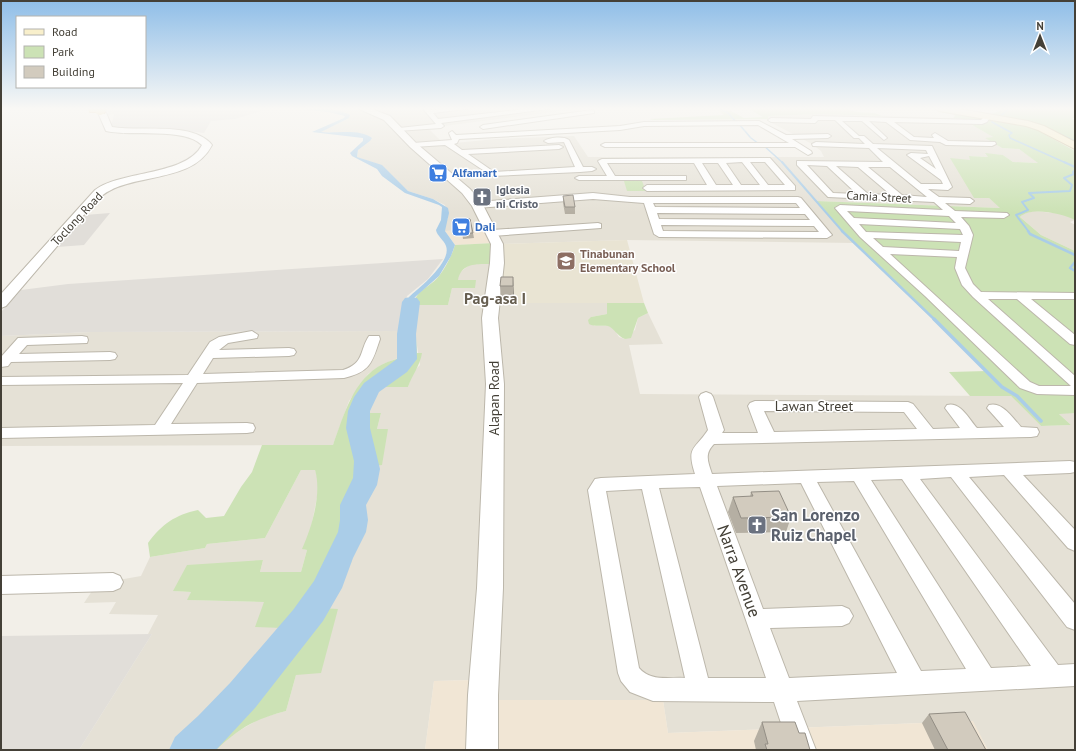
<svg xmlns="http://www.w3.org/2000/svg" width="1076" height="751" font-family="'PT Sans',sans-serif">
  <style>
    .residential { fill: #e5e1d6 }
    .commercial { fill: #f1e6d5 }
    .industrial { fill: #e1ded9 }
    .education { fill: #e9e4d3 }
    .green { fill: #cce2b5 }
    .water { fill: #aacde8 }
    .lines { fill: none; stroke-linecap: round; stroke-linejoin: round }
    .stream-far3 { stroke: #aacde8; stroke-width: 1.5 }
    .stream-far2 { stroke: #aacde8; stroke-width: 2 }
    .stream-far1 { stroke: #aacde8; stroke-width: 2.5 }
    .stream { stroke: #aacde8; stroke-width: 3.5 }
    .river { fill: #aacde8; fill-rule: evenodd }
    .minor-casing { stroke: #bcb7ab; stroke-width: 2 }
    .tertiary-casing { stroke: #bcb7ab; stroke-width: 2 }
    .secondary-casing { stroke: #ccc29c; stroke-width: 2 }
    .motorway-casing { stroke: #cc9f47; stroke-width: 2 }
    .minor { fill: #fff; fill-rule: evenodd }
    .tertiary { fill: #fff; fill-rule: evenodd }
    .secondary { fill: #f8efcb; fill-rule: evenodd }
    .motorway { fill: #eeca76; fill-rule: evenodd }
    .motorway-bridge-casing { stroke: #cc9f47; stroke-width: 12; stroke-linecap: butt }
    .motorway-bridge { stroke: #eeca76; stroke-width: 10 }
    .wall { fill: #b5afa3 }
    .shaded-wall { fill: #938e85 }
    .building { fill: #d2cbbe; stroke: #938e85 }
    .labels { text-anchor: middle; stroke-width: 3; stroke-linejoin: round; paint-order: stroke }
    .far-shop-label { font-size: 12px; font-weight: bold; fill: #366cbe; stroke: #fff; text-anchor: start }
    .far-worship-label { font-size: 12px; font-weight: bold; fill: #5b616d; stroke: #fff; text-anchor: start }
    .far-street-label { font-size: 12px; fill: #444037; stroke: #fff }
    .far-education-label { font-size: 12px; font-weight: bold; fill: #785e54; stroke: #fff; text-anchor: start }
    .street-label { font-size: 14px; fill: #444037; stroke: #fff }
    .quarter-label { font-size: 16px; font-weight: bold; fill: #665e50; stroke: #fff }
    .near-worship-label { font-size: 17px; font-weight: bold; fill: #5b616d; stroke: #fff; text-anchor: start }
    .near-street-label { font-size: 17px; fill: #444037; stroke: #fff }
  </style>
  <rect width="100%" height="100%" fill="#f2efe8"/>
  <!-- residential -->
  <path class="residential" d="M305,108H358L377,114L461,190L489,229L445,231V225L448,218L445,205L433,199L408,191L377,164L357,157L358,150L370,141L361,134L320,132L349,118L339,112Z
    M365,108H409L411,110L427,108H567L568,110L428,128L444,144L496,139L574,136L588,157H824L821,151L812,144L772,123L768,120L767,116L820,114L960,118L995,138H986L1002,148L1019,149L1039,163L1013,162L1003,155L985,154L989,157L970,156L989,198L1001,208L816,201L840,229L855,243L627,240L500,244L467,187L421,148L389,116Z
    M1034,211L1064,214L1075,220L1070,222L1075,225V251L1041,235L1020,217L1023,214Z
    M471,264H490L488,372L473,680L434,681L425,750H216L232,735L261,718L286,711L296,675L338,609H319L341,565L365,508L348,509L352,498L361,486L365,467L388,429H377L381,413H362L368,397L374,387H408L413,372L420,365L416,339H410L414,305H448L452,288H475L457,280L459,273Z
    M497,294H514V303H607V314L591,317L594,326H609L614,329L619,337L625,339L635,330L638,318L648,313L663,344L629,345L640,394L1011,396L1041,426L1071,425L1058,413H1075V750H988L972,721L668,733L663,700H492Z
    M400,331L398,339L403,345L401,357L383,364L368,374L349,401L333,445L1,446V336L91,332Z
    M301,470H315L318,480V492L310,533L303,549L307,550L301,572H260L263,560L174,591L191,592L188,600L265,602L283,628L275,650L223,715L200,739L185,750H79L152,634H148L158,615L109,614L116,602L84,603L100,579H124L141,576L150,557L205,548L207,544L265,538Z"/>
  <!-- commercial -->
  <path class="commercial" d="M489,229L494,243L455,245L445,231Z
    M473,680L469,750H425L434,681Z
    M492,700H663L668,733L973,721L988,750H492Z"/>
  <!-- industrial -->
  <path class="industrial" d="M152,108H271L235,119L211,121L204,133L180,130H133L111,127L114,114L107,115L108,111Z
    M110,213L84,245L57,247L85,215Z
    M443,259L428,279L407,296L400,331L91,332L1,336V312L21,290L68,284Z
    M152,634L79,750H1V636Z"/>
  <!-- education -->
  <path class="education" d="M627,240L644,303H513L514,294H497L500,244Z"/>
  <!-- green -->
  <path class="green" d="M747,108H846C860,116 869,109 882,116L820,114L768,116V119L654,120L649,119L724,115L720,111H731L744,118L763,117Z
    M922,108L1021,124L1037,130L1075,151V220C1063,214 1031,206 1020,217L1041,235L1075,251V413L1059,414L1071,425L1041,426L1011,396H970L949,372L987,371L847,237L816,201L1000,208L989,198H974L950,158L970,160L969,156L988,157L985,153L1003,155L1013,162L1038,163L1019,149L1002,148L985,138L993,137L960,118H953L955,116L954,114Z
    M1001,108H1075V118H1072L1075,121V141L1046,127L989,115L1004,109Z
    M624,181H642L646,191H627Z
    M494,243L490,247V264C477,264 461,263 458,280H476L475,288H452L448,305H414C414,291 432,286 439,276C446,267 452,255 455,245Z
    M607,303H644L648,313L638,318L631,338L625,339C617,336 614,328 608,326C601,325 595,327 589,324L588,320L591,317L607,314Z
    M398,339H416L417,353H422C420,366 412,375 408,387H375L368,397L362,413H381L377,429H388L382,465L365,467C363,487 354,491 348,508H365L351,563L341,566L320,608L338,609L321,673L296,675L286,711C255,719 239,728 216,750H185L200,739L223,715L275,650L283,628L255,627L264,602L187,600L191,592L173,591L187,565L263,560L260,572H301L307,550L302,549C312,527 322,493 315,470H301L265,538L207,544L205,548L150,557L148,543C162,524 175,515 198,510L206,518L224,516L241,487L252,472L262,445H333C344,415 353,379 383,364C389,361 395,360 401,357L403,345Z"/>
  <!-- water -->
  <path class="water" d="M290,108C305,108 338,107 350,115L349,118L321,132C336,134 359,128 372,138L370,141L358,150L357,157L382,165L408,191L433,199L448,208L449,213L445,231L455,245L451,256L439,276L414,298V311L407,331L409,297C419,288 452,262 446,246C444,240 437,236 436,230L441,220L442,207L439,205L405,193L382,176L377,169L352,156L350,153L363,141V138L312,132L344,118L345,116L328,112Z"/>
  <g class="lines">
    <!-- stream-far3 -->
    <path class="stream-far3" d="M718,108L728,113L736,122
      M999,117L1010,108
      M994,119L992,122L1012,133L1009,135L1010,138L1066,163
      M738,123L744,130
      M1047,128L1075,141
      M745,131L750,137
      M751,138L759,144
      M763,145L783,163"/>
    <!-- stream-far2 -->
    <path class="stream-far2" d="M782,162L843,232
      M1064,162L1075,167
      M1029,232L1016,215L1028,210L1022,202L1034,198L1029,193L1070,191L1072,185L1064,178L1074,174L1073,172L1075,170"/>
    <!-- stream-far1 -->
    <path class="stream-far1" d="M842,231L935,320
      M1028,231L1030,234L1075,255
      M1075,262L1070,268L1075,271"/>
    <!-- stream -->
    <path class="stream" d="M934,319L1002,387L1017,396L1041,421"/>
    <!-- river -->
    <path class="river" d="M411,297L417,298L420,302L416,334L417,359L407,372L379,392L370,411V428L380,469L377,485L366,505L368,520L366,532L353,558L342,588L323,621L255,708L216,750H169L175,737L198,716L230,683L293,610L314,581L338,532L340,520V505L353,478L354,461L346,428L348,411L354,397L364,383L397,359V334L402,302L405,298Z"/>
    <defs>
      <path id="minor" d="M427,108L430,110L473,108L433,113L438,119L535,108H555L441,123L444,126L441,128L397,131L396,130L399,128L436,124L424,110Z
        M592,110L594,111V113L483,129L480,127L483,125Z
        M986,115L991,116L987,122L982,124L894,122L914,137L934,138L932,135L935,133L948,141L995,142L996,144L992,146L946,145L940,142L910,140L886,122L869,121L886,137L887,138L884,140L862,121H842L859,136H864L873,144L932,146L952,187L948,190L928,189L939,197L970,198L974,201L970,204L945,203L955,211L1007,213L1009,215L1004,218L961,217L969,226L973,235L965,268L973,284L981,292L1075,293V299H1031L1075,335V345L1070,344L1017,299H988L1075,376V395L1037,394L1020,388L925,296L860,237L835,208L840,205L943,210L934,202L828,197L797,165V161L883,162L869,148L813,146L812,144L816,142L865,144L859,138H854L835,120H818L815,123L771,122L768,120L771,118L811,119L813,116L981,120ZM877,148L926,150L928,154L911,153L907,155L941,180L943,184H921ZM929,156L936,169L920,158ZM807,165L827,166L857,194L833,193ZM836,166L858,167L891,195L868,194ZM868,167H890L927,197L902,195ZM847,211L949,216L956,223L854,218ZM859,224L960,229L963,235L866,232ZM873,238L961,242L959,251L883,247ZM890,254L957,257L955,268L962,285L973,297L1071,386H1039L1030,382Z
        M759,121L786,135L828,134L831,136L828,138L792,139L811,151L812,153L808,155L795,147H605L601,145L605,143H789L758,125L644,126L620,130L459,139L457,143L454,144L462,150L559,145L563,147L559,149L468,154L494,172L575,167L564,142L548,143L544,141C550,137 564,136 569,140L583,167H592L596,169L592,171L580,172L492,176L445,145L413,147L409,145L413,143L452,140L449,133L452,131L456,135L620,126L644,122Z
        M767,158H770L795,186V190L647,191L643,188L647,185H707L694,163H607L615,176H686V180H579L575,178L579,176H607L598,161L602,159ZM742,162L760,185H741L726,163ZM750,162H765L785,185H768ZM702,163H718L733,185H716Z
        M593,193L630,197H798L801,198L832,235L827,238L659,237L654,234L644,203L593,199L477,208L473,205L477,202ZM653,203H796L800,208L655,207ZM657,213L805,214L810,220L659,219ZM661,225L814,226L819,232L663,231Z
        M598,223L601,224V228L492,236L487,233L492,230Z
        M252,331L258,335L257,338L228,343L219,350L289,348L294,349L296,352L294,355L289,356L213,358L203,374L343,370C365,363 359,351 369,336H379L380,339C372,363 370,372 344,378L197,383L171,424L247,423L253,424L255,428L253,432L247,433L1,438V428L155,425L183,383L1,385V377L188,375L210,342L219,337Z
        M82,336L87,337L88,340L87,343L27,345L19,354L110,352L115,353L117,356L115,359L110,360L11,362L8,366L1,367V357L18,338Z
        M706,392L711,394L713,397L724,430L722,433H758L748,406L750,403L755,401L908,402L913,404L933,429L960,428L945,408L947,405C960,401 969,419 977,428L1004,427L987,408L989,405C1002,401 1013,418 1021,427L1037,428L1039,432L1037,436L1031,437L714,444C704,454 708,462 712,474L1070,461L1075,462V472L1070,473L1023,475L1075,530V551L1068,548L1004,475L969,477L1075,604V630L1067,627L951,477L920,479L1058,665L1075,664V686L797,701L816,750H790L774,702L653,701L630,692L621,681L618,673L588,490L595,479L601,478L695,474C686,446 695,450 708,430L699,397L701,394ZM764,411L904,412L917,429L774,432ZM902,479L1031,666L991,668L871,480ZM854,481L966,669L921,671L817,482ZM801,483L897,673L789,678L770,628L842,626L849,623L853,616L849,609L842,606L763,609L717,486ZM700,487L766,678H708L659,488ZM642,489L685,678C669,677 651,682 639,668L606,491Z
        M113,573L120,576L123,582L120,588L113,591L1,594V576Z"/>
      <path id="tertiary" d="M96,108H104L112,127C139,132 193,121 212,145C194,181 142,174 111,190C104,193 99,198 94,203L6,306L1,308V294L95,190C122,170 186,176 202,145C184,127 132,137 106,131Z
        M357,108H369L390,116L416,143L470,189L483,205L503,244L504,263L498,318L504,384L503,588L498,695V750H466L468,695L477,588L486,384L482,318L490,263L491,244L472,206L462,193L410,147L384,120Z"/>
      <path id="secondary" d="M935,108H954L1028,121L1044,126L1075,142V149L1038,130L1026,126L939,111Z"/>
      <path id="motorway" d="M89,108H99L96,112H90Z"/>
    </defs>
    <!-- minor casing -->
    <use href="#minor" class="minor-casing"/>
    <!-- tertiary casing -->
    <use href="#tertiary" class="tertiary-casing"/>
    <!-- secondary casing -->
    <use href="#secondary" class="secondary-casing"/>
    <!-- motorway casing -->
    <use href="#motorway" class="motorway-casing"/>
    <!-- minor -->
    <use href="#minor" class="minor"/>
    <!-- tertiary -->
    <use href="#tertiary" class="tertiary"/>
    <!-- secondary -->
    <use href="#secondary" class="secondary"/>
    <!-- motorway -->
    <use href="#motorway" class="motorway"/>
    <defs>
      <path id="motorway-bridge" d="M100,110L102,108"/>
    </defs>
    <!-- motorway-bridge casing -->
    <use href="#motorway-bridge" class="motorway-bridge-casing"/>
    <!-- motorway-bridge -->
    <use href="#motorway-bridge" class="motorway-bridge"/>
  </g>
  <!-- wall -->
  <path class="wall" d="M563,196L575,207V214H565L563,203Z
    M460,219L473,233L474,238L463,239Z
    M513,277V303H501L500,286Z
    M751,492L791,517L786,532L736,533L728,512L733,497H750Z
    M929,714L986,750H935L922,723Z
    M762,722L810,750H756L754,741Z"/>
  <!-- shaded-wall -->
  <path class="shaded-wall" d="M513,277L514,294L513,303Z"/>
  <!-- building -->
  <path class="building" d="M573,195L575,207H565L563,196Z
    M460,219H470L473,233H462Z
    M501,277H513V286H500Z
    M779,491L791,517L741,518L733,497L753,496L751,492Z
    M965,712L986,750H948L929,714Z
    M762,722H795L799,733H805L810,750H767L765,744H768Z"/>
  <!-- sky -->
  <linearGradient id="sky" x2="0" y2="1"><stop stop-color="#8fbee8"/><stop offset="0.51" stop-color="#f9f8f5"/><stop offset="1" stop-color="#f9f8f5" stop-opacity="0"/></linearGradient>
  <rect width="1076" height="213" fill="url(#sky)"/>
  <!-- icons -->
  <defs>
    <symbol id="supermarket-square" viewBox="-11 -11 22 22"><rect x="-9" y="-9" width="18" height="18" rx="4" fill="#3f7fe0" stroke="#fff"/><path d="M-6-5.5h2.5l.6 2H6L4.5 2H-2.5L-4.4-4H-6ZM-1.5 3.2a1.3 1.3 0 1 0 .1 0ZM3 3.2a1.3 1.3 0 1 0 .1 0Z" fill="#fff"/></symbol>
    <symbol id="church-square" viewBox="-11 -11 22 22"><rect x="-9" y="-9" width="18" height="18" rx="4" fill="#6b7280" stroke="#fff"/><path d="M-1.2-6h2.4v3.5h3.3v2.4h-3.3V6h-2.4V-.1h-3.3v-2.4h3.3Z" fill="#fff"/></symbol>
    <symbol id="school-square" viewBox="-11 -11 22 22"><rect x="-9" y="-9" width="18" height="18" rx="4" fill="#8d6e63" stroke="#fff"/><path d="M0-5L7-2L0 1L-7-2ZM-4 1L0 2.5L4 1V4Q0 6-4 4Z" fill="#fff"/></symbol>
  </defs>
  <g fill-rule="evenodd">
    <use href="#supermarket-square" x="427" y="162" width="22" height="22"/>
    <use href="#church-square" x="471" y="186" width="22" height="22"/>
    <use href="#supermarket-square" x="450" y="216" width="22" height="22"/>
    <use href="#school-square" x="555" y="250" width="22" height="22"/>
    <use href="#church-square" x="746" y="514" width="22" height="22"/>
  </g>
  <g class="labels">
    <!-- far-shop labels -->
    <g class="far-shop-label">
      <text x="452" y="177">Alfamart</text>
      <text x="475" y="231">Dali</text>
    </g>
    <!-- far-worship labels -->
    <g class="far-worship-label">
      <text x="496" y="194">Iglesia<tspan x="496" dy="14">ni Cristo</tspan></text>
    </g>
    <!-- far-street labels -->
    <g class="far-street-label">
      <text transform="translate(879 197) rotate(3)" y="4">Camia Street</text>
      <text transform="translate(77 219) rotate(-47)" y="4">Toclong Road</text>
    </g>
    <!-- far-education labels -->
    <g class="far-education-label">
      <text x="580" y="258">Tinabunan<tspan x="580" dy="14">Elementary School</tspan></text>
    </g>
    <!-- street labels -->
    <g class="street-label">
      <text transform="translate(494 398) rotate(-90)" y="5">Alapan Road</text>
      <text x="814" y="411">Lawan Street</text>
    </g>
    <!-- quarter labels -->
    <g class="quarter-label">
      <text x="495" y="304">Pag-asa I</text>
    </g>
    <!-- near-worship labels -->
    <g class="near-worship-label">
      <text x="771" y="521">San Lorenzo<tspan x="771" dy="20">Ruiz Chapel</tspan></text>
    </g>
    <!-- near-street labels -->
    <g class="near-street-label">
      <text transform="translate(739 571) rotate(70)" y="6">Narra Avenue</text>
    </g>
  </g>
  <!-- border -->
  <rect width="1076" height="751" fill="none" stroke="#444037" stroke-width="4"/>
  <!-- legend -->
  <rect x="16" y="16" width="130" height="72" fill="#ffffff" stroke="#b4b3af"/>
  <rect x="24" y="29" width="20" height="6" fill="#f8efcb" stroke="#b4b3af"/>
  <text x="52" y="36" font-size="12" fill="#444037">Road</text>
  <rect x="24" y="46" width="20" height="12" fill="#cce2b5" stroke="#b4b3af"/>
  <text x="52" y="56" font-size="12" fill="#444037">Park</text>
  <rect x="24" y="66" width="20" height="12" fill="#d2cbbe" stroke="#b4b3af"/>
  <text x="52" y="76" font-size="12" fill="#444037">Building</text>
  <!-- north arrow -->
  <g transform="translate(1040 36)" stroke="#ffffff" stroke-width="3" paint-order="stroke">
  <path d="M0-3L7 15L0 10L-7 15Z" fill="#444037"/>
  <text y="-6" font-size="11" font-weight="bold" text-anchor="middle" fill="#444037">N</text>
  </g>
</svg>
